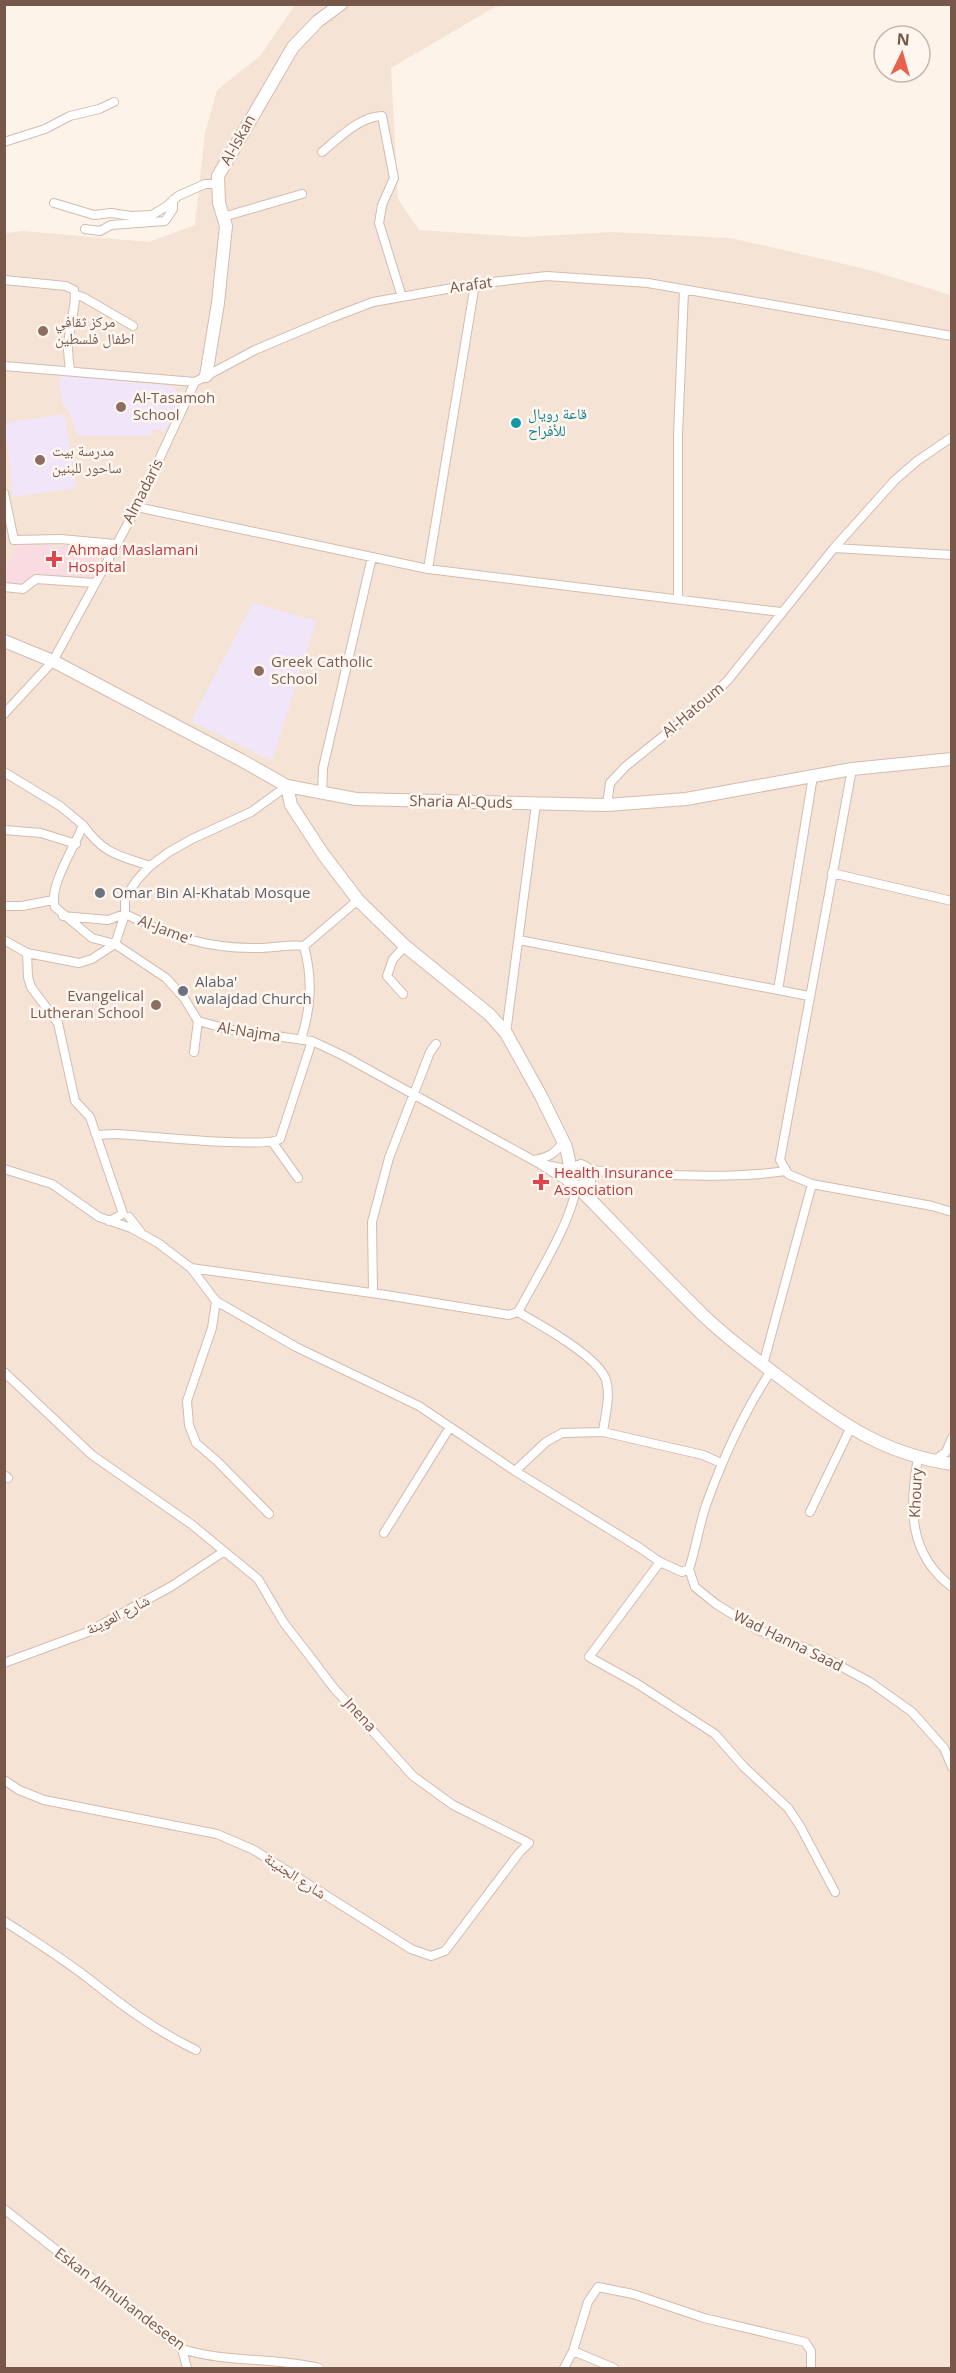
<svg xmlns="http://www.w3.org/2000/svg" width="956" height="2373" font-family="'Open Sans','Noto Naskh Arabic',sans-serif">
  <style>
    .residential { fill: #f5e4d6 }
    .education { fill: #f0e5f9 }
    .medical { fill: #fbdbe2 }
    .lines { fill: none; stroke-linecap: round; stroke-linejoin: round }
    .street-casing { stroke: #d2bcb0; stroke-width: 10 }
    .secondary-casing { stroke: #d5bbad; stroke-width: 14 }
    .street { stroke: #fff; stroke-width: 8 }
    .secondary { stroke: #fff; stroke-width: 12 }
    .education-dot { fill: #8d6e63; stroke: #fff7ef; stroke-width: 2 }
    .culture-dot { fill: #0f9aa8; stroke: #fff7ef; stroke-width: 2 }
    .health-dot { fill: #e0444e; stroke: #fff7ef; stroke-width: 2 }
    .worship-dot { fill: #6b7280; stroke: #fff7ef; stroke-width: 2 }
    .labels { text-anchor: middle; stroke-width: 5; stroke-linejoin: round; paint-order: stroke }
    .street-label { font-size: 15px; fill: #78574b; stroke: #fff7ef }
    .education-label { font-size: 15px; fill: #785e54; stroke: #fff7ef; text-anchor: start }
    .culture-label { font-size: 15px; fill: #0d838f; stroke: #fff7ef; text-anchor: start }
    .health-label { font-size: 15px; fill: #be3a42; stroke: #fff7ef; text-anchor: start }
    .worship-label { font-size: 15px; fill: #5b616d; stroke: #fff7ef; text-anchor: start }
  </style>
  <rect width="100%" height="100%" fill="#fdf3e8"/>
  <!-- residential -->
  <path class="residential" d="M295,5H515L495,7L391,68L398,199L419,230L524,237L613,232L731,238L866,269L951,295V2368H5V233L23,231L149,242L195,225L205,133L217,90L260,56Z"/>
  <!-- education -->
  <path class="education" d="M59,375L172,386L178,392L180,401L165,431L153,429L151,436H78L70,414L61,400Z
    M65,414L76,488L13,497L5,423Z
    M253,603L316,621L272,761L191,721Z"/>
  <!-- medical -->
  <path class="medical" d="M19,544L101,548L89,581L30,577L20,587L5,585V570Z"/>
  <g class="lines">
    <defs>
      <path id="street" d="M4,142L45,129L70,116L99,109L114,102
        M322,152C338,139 360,116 382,116L394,178L382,205L379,223L402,297
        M54,203L94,215L111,213L131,216L152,215L167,206L178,196L205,184H218
        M223,217L302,194
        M85,229L100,231L111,225L165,221L173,209V200
        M4,280L66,286L74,290C78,300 68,332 68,346C68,354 69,362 70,370
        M76,295L83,297L133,326
        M4,366L195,382L255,350L331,318L373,302L475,284L547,276L648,283L952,336
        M4,493L14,540L61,539L115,544
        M137,507L428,569L781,612
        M834,548L952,555
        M428,569L475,284
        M4,587L23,589L36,579L95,583
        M678,599V434L684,291
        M4,714L53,661L137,507L195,382
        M852,769L780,1160L788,1174L812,1184L932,1206L952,1212
        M4,772L60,806L83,825C75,847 48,886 55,907L92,938L115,944L166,978L184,998L198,1021L231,1030L312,1041L342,1055L540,1164L570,1183
        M322,794L323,768L372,557
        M607,805L610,783L626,766L707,701L728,680L834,548L895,480L917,461L952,437
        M83,825C104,854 117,855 150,866
        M4,830L41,833L76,844
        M832,873L952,901
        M4,906H22L53,900
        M63,916L108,920L125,914C170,935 203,948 253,948C271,949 286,944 304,946
        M4,940L27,953L79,963L92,959L115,944L125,914V898L137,880L150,866L169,852L192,839L251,812L287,786
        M519,940L809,996
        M304,946L358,900
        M27,953L28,977L31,987L58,1023L75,1101L90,1117L121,1208L123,1214L109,1221
        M778,990L813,776
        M403,994L387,976L393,959L405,946
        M506,1033L536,804
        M301,1040C311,1007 313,980 304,946
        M194,1052L198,1021
        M97,1135L115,1134C143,1135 263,1149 280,1139L312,1041
        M273,1143L298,1178
        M533,1160C547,1158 556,1154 563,1141
        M546,1165L571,1170
        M585,1168C613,1175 640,1174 669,1175C707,1176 747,1177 785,1171
        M4,1169L52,1184L99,1217L131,1228L158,1243L191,1268L216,1301L296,1347L419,1406L515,1471
        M129,1217L140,1231
        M191,1268L386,1295L509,1315L518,1312C535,1280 572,1221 576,1187
        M373,1293L372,1222L389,1158L430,1052L436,1044
        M216,1301L212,1328L187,1401L189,1425L196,1443L217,1461L269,1514
        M518,1312C539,1324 599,1357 606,1380C611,1396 605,1415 603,1432
        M763,1365L812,1184
        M4,1372L92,1455L191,1524L258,1579L284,1623L308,1654L333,1687L413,1776L453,1805L529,1843L519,1853L445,1951L431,1956L411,1949L254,1850L217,1834L44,1800L19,1790L4,1780
        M918,1458C909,1507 908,1554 952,1587
        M934,1461L946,1452L952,1438
        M4,1475L8,1478
        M810,1512L850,1429
        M384,1533L450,1427
        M660,1562L589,1657L636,1683L715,1734L744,1767L788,1808L800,1826L835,1892
        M689,1569L682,1572L660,1562L640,1548L515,1471L546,1442L562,1433L603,1432L703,1455L721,1463
        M689,1569L695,1587L716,1604L758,1630L810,1650L870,1682L912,1712L944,1748L952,1767
        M689,1569C696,1548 699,1526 706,1505C723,1458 743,1413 771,1371
        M4,1663L88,1632L172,1586L223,1552
        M4,1921C33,1940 62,1958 89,1979C123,2006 156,2031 196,2050
        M4,2209L182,2349C226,2363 274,2357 319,2368
        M182,2349L187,2368
        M573,2351L614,2368
        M564,2368L573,2351L588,2302L598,2287L633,2294L704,2318L805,2342L811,2351V2368"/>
      <path id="secondary" d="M206,376L218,303L226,226L219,203L218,176L293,47L318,21L341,4
        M4,641L53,661L241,760L287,786L356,799L607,805L686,799L852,769L952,759
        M287,786L291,805L323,854L358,900L405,946L490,1015L506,1033L541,1096L566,1147L571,1170L568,1176L570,1183L579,1188L588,1183C592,1175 589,1169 581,1166L571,1170
        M579,1188C621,1231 661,1274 704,1316C730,1341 761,1363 790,1385C842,1424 884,1454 952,1464"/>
    </defs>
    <!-- street casing -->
    <use href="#street" class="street-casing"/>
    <!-- secondary casing -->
    <use href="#secondary" class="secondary-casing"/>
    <!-- street -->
    <use href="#street" class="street"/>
    <!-- secondary -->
    <use href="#secondary" class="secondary"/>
  </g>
  <!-- markers -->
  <g class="education-dot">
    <circle cx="43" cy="331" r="6"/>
    <circle cx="121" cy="407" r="6"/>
    <circle cx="40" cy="460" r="6"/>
    <circle cx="259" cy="671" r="6"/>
    <circle cx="156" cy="1005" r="6"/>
  </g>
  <circle class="culture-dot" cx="516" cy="423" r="6"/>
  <g class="health-dot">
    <path d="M51 550h6v6h6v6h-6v6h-6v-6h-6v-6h6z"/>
    <path d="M538 1173h6v6h6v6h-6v6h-6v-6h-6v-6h6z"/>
  </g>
  <g class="worship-dot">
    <circle cx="100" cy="893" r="6"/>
    <circle cx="183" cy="991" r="6"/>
  </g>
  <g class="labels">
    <!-- street labels -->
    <g class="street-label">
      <text transform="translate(238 140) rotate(-61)" y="5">Al-Iskan</text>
      <text transform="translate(471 285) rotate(-8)" y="5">Arafat</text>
      <text transform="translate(143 491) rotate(-63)" y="5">Almadaris</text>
      <text transform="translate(693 710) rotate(-40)" y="5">Al-Hatoum</text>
      <text transform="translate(461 802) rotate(1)" y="5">Sharia Al-Quds</text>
      <text transform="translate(165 930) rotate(21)" y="5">Al-Jame'</text>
      <text transform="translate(249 1032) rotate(9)" y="5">Al-Najma</text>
      <text transform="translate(916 1493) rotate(-87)" y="5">Khoury</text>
      <text transform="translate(118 1615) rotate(-27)" y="5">شارع العوينة</text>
      <text transform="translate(788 1641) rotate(26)" y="5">Wad Hanna Saad</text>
      <text transform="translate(360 1715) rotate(47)" y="5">Jnena</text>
      <text transform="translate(295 1876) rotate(33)" y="5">شارع الجنينة</text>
      <text transform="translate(120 2299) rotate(37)" y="5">Eskan Almuhandeseen</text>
    </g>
    <!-- education labels -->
    <g class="education-label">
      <text x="55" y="327">مركز ثقافي<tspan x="55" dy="17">اطفال فلسطين</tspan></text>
      <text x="133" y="403">Al-Tasamoh<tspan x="133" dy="17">School</tspan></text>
      <text x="52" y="456">مدرسة بيت<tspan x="52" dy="17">ساحور للبنين</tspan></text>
      <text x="271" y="667">Greek Catholic<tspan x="271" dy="17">School</tspan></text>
      <text x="144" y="1001" text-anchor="end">Evangelical<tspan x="144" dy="17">Lutheran School</tspan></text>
    </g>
    <!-- culture labels -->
    <g class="culture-label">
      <text x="528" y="419">قاعة رويال<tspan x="528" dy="17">للأفراح</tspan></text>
    </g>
    <!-- health labels -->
    <g class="health-label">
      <text x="68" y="555">Ahmad Maslamani<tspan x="68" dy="17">Hospital</tspan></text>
      <text x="554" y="1178">Health Insurance<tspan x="554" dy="17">Association</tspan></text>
    </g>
    <!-- worship labels -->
    <g class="worship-label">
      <text x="112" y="898">Omar Bin Al-Khatab Mosque</text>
      <text x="195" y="987">Alaba'<tspan x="195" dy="17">walajdad Church</tspan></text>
    </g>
  </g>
  <!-- border -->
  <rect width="956" height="2373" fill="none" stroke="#78574b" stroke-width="12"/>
  <!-- north arrow -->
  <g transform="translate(902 54) rotate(5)"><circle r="28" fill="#fff7ef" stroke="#c9b7ad" stroke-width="1.5"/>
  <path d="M0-4.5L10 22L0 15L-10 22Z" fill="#e8614c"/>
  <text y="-9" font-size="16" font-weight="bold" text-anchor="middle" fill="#78574b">N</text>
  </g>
</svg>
